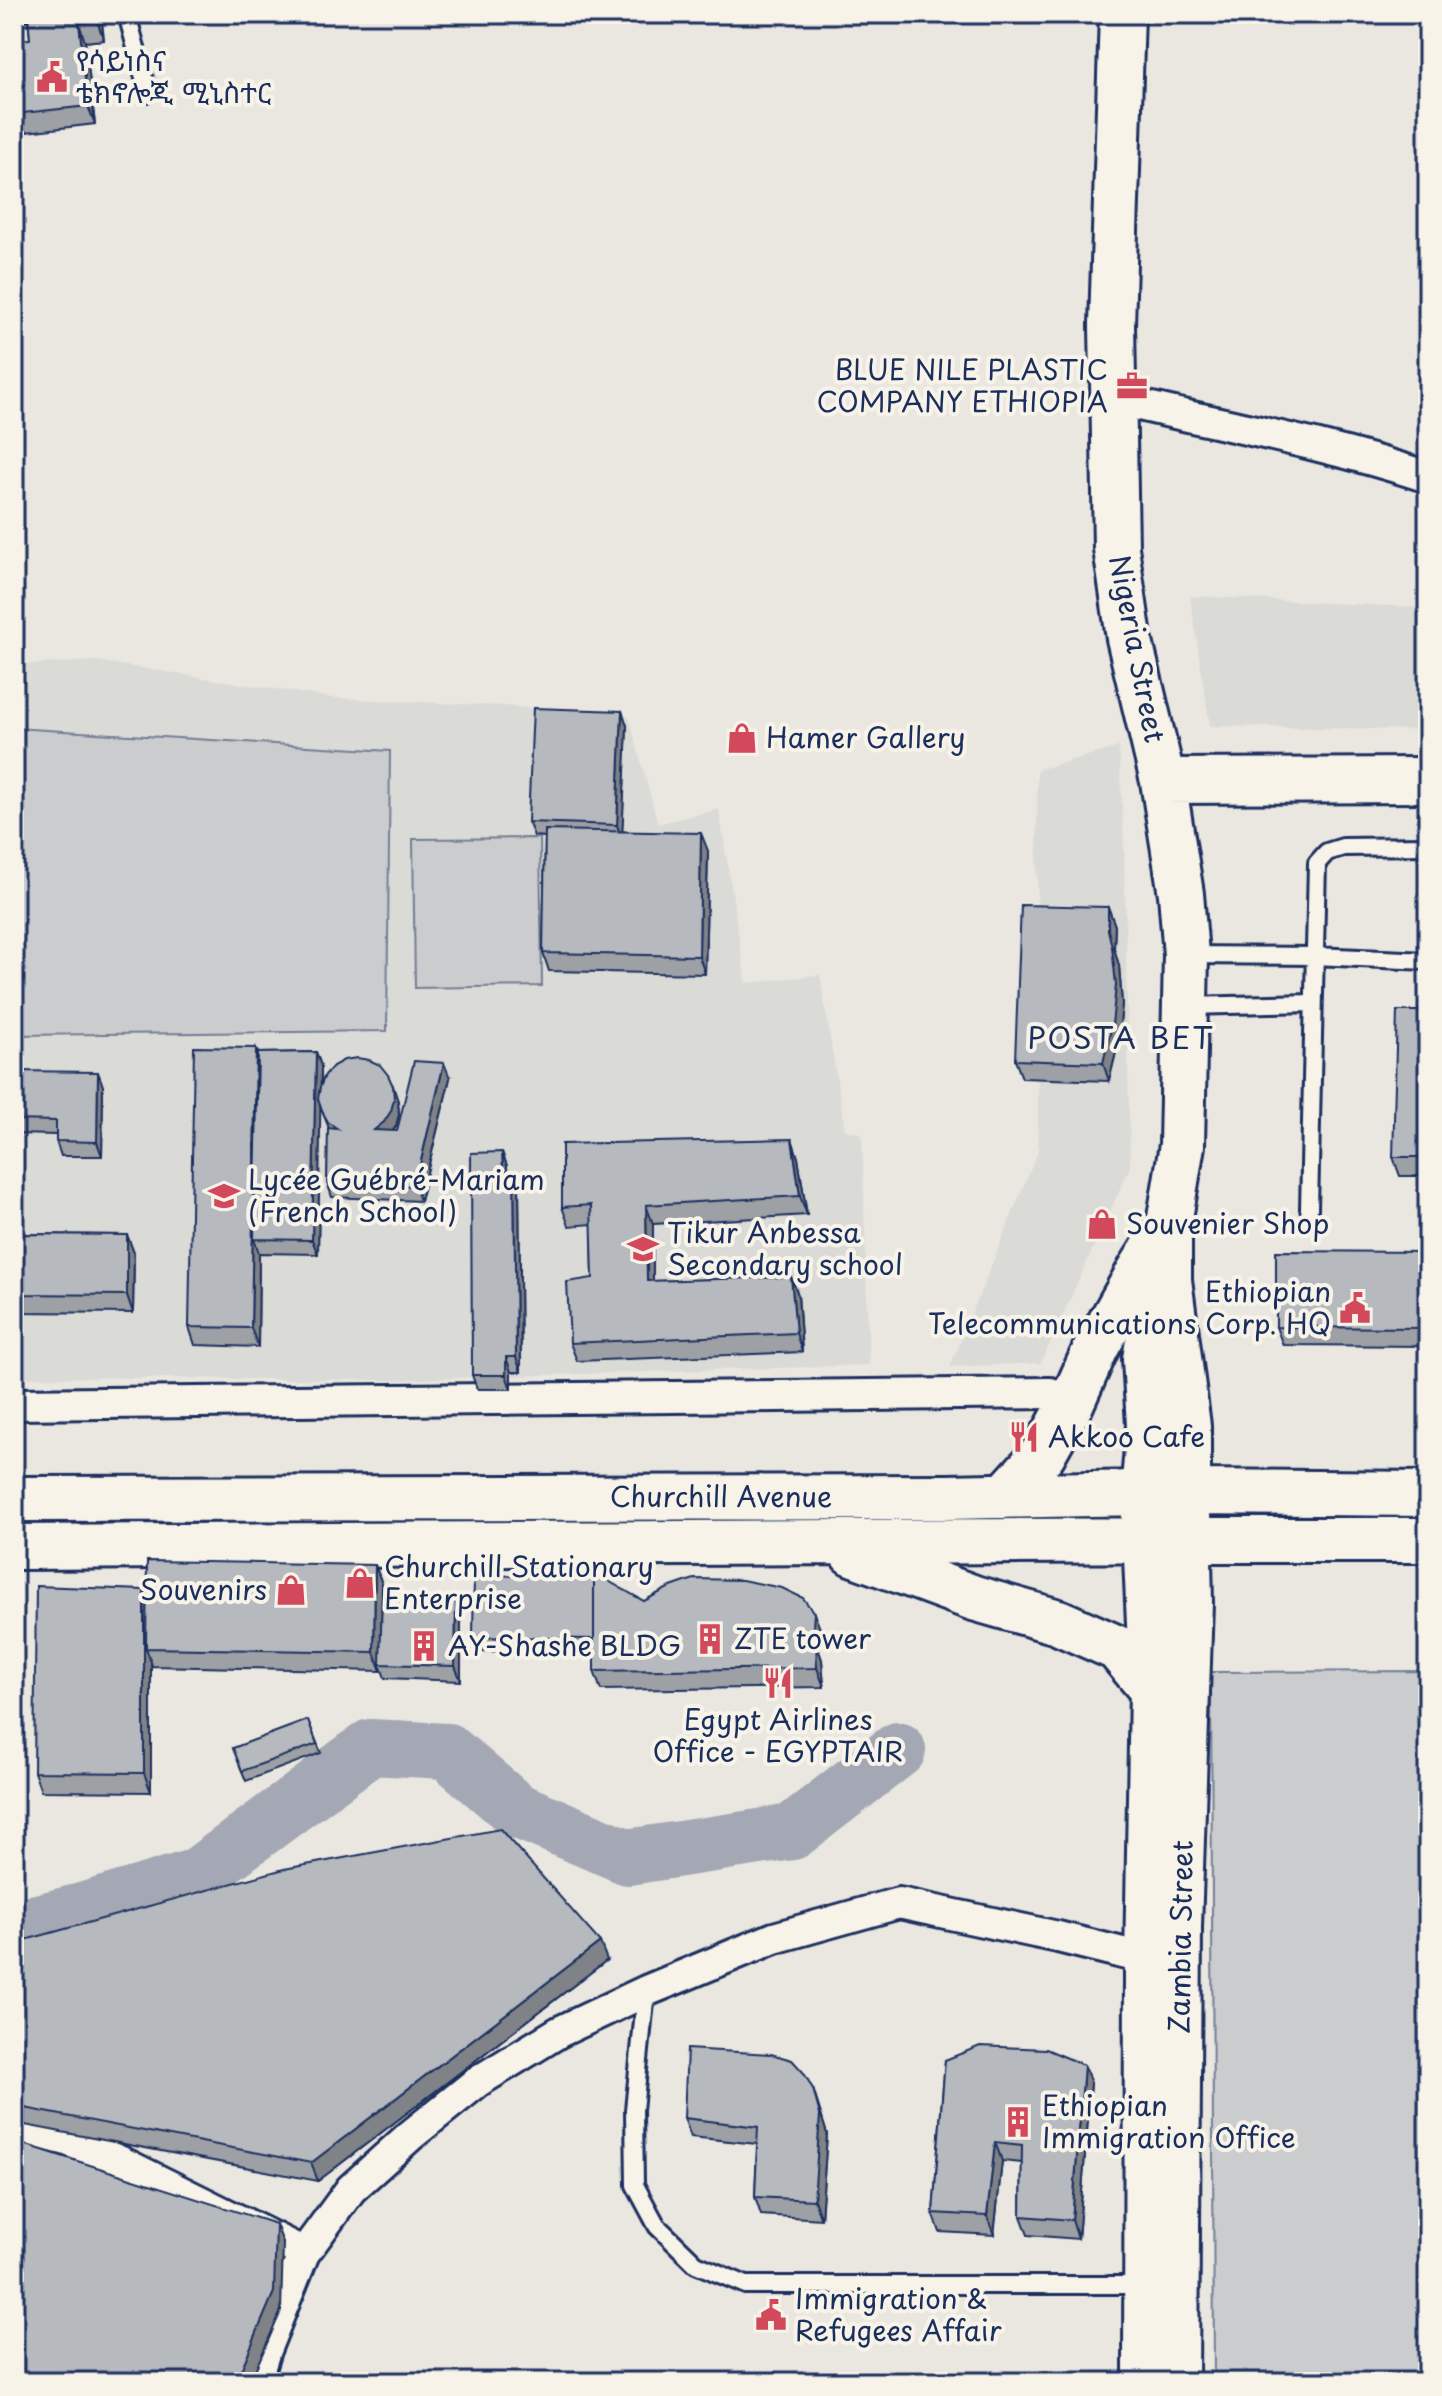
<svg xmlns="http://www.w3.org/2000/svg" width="1442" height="2396" font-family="'Playpen Sans','Noto Sans Ethiopic',sans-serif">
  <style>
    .built { fill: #dadad6 }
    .green { fill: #cbcccd; stroke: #737e96; stroke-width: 2 }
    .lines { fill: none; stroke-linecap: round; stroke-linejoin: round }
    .river { stroke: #a3a8b4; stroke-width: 56 }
    .lane-casing { stroke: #1b2f5e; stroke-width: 22 }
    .street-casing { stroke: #1b2f5e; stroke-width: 36 }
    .secondary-casing { stroke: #1b2f5e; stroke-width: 50 }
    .primary-casing { stroke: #1b2f5e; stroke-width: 50 }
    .lane { stroke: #f7f3e8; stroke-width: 16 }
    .street { stroke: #f7f3e8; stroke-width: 30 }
    .secondary { stroke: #f7f3e8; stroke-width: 44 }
    .primary { stroke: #f7f3e8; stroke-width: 44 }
    .wall { fill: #9da0a4; stroke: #1b2f5e; stroke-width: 2 }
    .shaded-wall { fill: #7f8286; stroke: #1b2f5e; stroke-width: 2 }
    .building { fill: #b6babf; stroke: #1b2f5e; stroke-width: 2 }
    .labels { text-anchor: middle; stroke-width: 8; stroke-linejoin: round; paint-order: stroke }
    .poi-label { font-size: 28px; fill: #1b2f5e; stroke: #f7f3e8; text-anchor: start }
    .street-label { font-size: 28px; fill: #1b2f5e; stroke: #f7f3e8 }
    .neighbourhood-label { font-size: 30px; letter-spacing: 2px; fill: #1b2f5e; stroke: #f7f3e8 }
  </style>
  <rect width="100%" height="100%" fill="#eae7e0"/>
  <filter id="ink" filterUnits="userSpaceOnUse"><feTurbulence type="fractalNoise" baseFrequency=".0125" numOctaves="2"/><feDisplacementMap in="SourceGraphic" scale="16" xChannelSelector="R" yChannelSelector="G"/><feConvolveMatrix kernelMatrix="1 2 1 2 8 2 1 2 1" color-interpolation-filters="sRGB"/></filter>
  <g filter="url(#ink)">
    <!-- built -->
    <path class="built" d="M1190,596L1428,608V730L1210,726Z
      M96,661L333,698L505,706L629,717L658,824L719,809L746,983L820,975L845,1130L862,1134L869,1365L389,1380L14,1377V665Z
      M1119,747L1124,844L1130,1167L1041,1363L950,1367L1038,1151L1037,770Z"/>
    <!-- green -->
    <path class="green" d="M14,728L390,751L387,1031L14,1035Z
      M540,838L542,986L415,988L413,839Z
      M1428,1671V2382H1214L1211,1672Z"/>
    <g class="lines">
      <!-- river -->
      <path class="river" d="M14,1928L82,1911L197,1876L371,1747L447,1751L516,1810L628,1857L792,1832L898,1750"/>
      <defs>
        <path id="lane" d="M127,14L148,93
          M1186,955L1314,956L1428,961
          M1187,1006L1313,1003
          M1309,1209L1317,863L1327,852L1343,847L1428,846
          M646,1991L634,2110L635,2185L657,2226L696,2264L746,2285H1143"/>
        <path id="street" d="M1113,399C1218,424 1325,443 1428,477
          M14,1404L1050,1393
          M14,2127L67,2140L121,2162L304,2253
          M255,2382L265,2350L304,2253L351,2189L411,2135L477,2082L559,2032L646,1991L774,1938L899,1903L1058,1937L1163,1963"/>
        <path id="secondary" d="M1122,14L1112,325L1116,548L1129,638L1163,781L1181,894L1186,955L1182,1145L1169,1224V1280L1188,1426V1492
          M1163,781L1428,780
          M1143,1494L1149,1425L1145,1359L1153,1314L1163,1293"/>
        <path id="primary" d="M1005,1496L1043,1454L1071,1404L1096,1348L1140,1270L1169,1224
          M14,1499L947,1497L1188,1492L1428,1494
          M1144,1513L1152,1690L1147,1960L1146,2382
          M14,1547L1189,1540H1428
          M852,1553L974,1598L1058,1622L1117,1648L1152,1690
          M1176,2382L1179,1927L1190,1603L1188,1513"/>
      </defs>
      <!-- lane casing -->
      <use href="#lane" class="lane-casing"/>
      <!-- street casing -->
      <use href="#street" class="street-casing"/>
      <!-- secondary casing -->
      <use href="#secondary" class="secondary-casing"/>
      <!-- primary casing -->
      <use href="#primary" class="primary-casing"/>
      <!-- lane -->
      <use href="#lane" class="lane"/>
      <!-- street -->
      <use href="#street" class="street"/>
      <!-- secondary -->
      <use href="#secondary" class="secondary"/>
      <!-- primary -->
      <use href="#primary" class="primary"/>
    </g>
    <!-- wall -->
    <path class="wall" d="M23,14H101L104,40L85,42L95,124L18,133L14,123V41L30,39L28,20L26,21Z
      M622,711L627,726L622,831L708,851L705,974L549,971L543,953L545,837L534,836L528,822Z
      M1108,907L1115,926L1114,948L1119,966L1122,1004L1118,1044L1109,1081L1022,1078L1015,1060Z
      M1428,1011V1176H1400L1393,1157Z
      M256,1048L258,1053L316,1052L321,1066V1084L398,1101L399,1114L396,1126L393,1131H397L450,1078L420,1201L332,1197L327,1182L329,1128L320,1106L318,1254L259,1253L258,1347L195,1345L189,1327Z
      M14,1071L103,1086L102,1156H61L56,1141V1135L14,1134Z
      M792,1139L798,1158L807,1215L653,1224V1281L791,1277L798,1295L802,1352L577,1361L570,1343L593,1278L592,1224L569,1226L562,1207Z
      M502,1152L507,1166V1172H514L519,1186L521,1372H511V1389H477L472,1375Z
      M14,1234L127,1235L134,1253L133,1313L14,1312Z
      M1428,1252V1346L1283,1345L1276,1327Z
      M375,1565L382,1584V1612L456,1599L461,1613V1681L385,1678L381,1667V1671L152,1666L151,1662V1792L41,1791L34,1772L146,1597Z
      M644,1601L821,1631L818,1648L822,1660L824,1687L601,1690L594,1671V1653L479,1651L473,1637Z
      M308,1720L321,1753L246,1781L233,1748Z
      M14,1943L607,1960L318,2181L14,2123Z
      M945,2060L1091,2083L1078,2239L1028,2235L1021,2216L1022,2163L1002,2161L994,2235L940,2232L933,2213Z
      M813,2089L827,2134L821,2219L761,2215L755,2197L757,2144L691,2137L684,2118Z"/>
    <!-- shaded-wall -->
    <path class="shaded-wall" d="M96,14H101L104,40L97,21Z
      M79,23L85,42L95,124L88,106Z
      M622,711L627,726L622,840L617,825Z
      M701,833L708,851L705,974L699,956Z
      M1108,907L1115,926L1114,948L1119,966L1122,1004L1118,1044L1109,1081L1103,1063Z
      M256,1048L263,1067L254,1239L259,1253L258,1347L251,1328Z
      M316,1052L321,1066L318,1254L312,1240Z
      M444,1063L450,1078L420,1201L415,1186Z
      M98,1072L103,1086L102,1156L97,1142Z
      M393,1086L398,1101L399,1114L396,1126L389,1136L374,1130Z
      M792,1139L798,1158L807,1215L800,1196Z
      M502,1152L507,1166L508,1186L503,1172Z
      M514,1172L519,1186L521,1372L516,1357Z
      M646,1205L653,1224V1300L647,1281Z
      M127,1235L134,1253L133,1313L127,1295Z
      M791,1277L798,1295L802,1352L796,1333Z
      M506,1357L511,1372V1389L506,1375Z
      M375,1565L382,1584L381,1664H380L381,1671L374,1652Z
      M144,1590L151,1609L146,1648L151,1662V1792L144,1773Z
      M456,1599L461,1613V1681L455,1666Z
      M814,1613L821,1631L818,1648L822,1660L824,1687L817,1668L804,1641Z
      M600,1942L607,1960L318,2181L311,2163Z
      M1084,2065L1091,2083L1078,2239L1072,2220Z
      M813,2089L827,2134L821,2219L814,2200Z
      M995,2142L1002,2161L994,2235L987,2216Z
      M276,2224L283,2243L281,2311L250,2382H236Z"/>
    <!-- building -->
    <path class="building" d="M28,14H96L97,21L79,23L88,106L14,114V41L30,39Z
      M533,708L622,711L617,825L528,822Z
      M545,830L701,833L699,956L543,953Z
      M1021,905L1108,907V930L1112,947L1116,985L1112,1025L1103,1063L1015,1060Z
      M1397,1011H1428V1157H1393Z
      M194,1047L256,1048L251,1328L189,1327Z
      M316,1052L312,1240L254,1239L258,1053Z
      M357,1058L369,1060L380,1065L388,1075L393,1086L394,1099L391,1111L384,1122L374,1130L397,1131L414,1061L444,1063L415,1186L327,1182L328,1128L338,1129L328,1122L322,1111L318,1099L320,1087L325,1075L333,1066L344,1060Z
      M14,1071L98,1072L97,1142L56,1141V1121L14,1120Z
      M792,1139L800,1196L646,1205L647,1281L791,1277L796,1333L570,1343L567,1282L593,1278L591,1205L562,1207V1144Z
      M502,1152L503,1172H514L516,1357H506V1375H472L471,1153Z
      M14,1234L127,1235V1295L14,1294Z
      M1276,1251L1428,1252V1328L1276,1327Z
      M147,1561L375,1565L374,1652L146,1648Z
      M594,1573L644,1601L668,1588L694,1579L742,1580L782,1588L803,1598L814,1613L813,1627L804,1641H816L817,1668L594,1671Z
      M474,1575L594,1577V1639L473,1637Z
      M36,1586L144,1590V1773L34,1772Z
      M382,1596L456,1599L455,1666L380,1664Z
      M308,1720L317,1744L242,1771L233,1748Z
      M500,1829L600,1942L311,2163L14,2106V1943L284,1869Z
      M980,2046L1046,2049L1084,2065L1072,2220L1021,2216L1022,2145L995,2142L987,2216L933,2213L945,2060Z
      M687,2049L771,2054L792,2060L804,2073L813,2089L820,2115L814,2200L755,2197L758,2127L684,2118Z
      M14,2141L276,2224L274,2292L236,2382H14Z"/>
  </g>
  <!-- icons -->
  <defs>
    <symbol id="civic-bare" viewBox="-9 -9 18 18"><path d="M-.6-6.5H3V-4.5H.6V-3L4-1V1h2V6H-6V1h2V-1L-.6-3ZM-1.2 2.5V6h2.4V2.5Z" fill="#d1495b" stroke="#f7f3e8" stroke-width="2.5" paint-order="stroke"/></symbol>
    <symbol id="office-bare" viewBox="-9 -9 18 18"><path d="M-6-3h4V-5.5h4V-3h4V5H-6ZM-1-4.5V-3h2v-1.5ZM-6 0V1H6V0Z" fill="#d1495b" stroke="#f7f3e8" stroke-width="2.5" paint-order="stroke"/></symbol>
    <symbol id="shop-bare" viewBox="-9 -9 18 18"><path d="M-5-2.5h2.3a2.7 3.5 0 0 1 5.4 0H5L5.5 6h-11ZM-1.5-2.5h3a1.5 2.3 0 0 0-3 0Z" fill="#d1495b" stroke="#f7f3e8" stroke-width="2.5" paint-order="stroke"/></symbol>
    <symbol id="school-bare" viewBox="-9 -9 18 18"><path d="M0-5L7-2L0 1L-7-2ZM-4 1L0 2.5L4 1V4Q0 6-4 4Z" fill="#d1495b" stroke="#f7f3e8" stroke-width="2.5" paint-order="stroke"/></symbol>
    <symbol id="restaurant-bare" viewBox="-9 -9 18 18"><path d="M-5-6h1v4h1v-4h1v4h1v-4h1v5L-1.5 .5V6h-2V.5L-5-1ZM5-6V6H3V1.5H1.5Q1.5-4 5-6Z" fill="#d1495b" stroke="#f7f3e8" stroke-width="2.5" paint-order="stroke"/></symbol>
    <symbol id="building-bare" viewBox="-9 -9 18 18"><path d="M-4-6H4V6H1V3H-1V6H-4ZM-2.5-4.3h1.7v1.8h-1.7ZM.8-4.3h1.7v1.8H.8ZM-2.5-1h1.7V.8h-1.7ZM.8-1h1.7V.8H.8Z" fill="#d1495b" stroke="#f7f3e8" stroke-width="2.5" paint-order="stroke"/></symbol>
  </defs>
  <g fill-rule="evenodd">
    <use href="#civic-bare" x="30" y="55" width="44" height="44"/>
    <use href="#office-bare" x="1110" y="364" width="44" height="44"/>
    <use href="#shop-bare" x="720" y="716" width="44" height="44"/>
    <use href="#school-bare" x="202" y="1174" width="44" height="44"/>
    <use href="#shop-bare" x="1080" y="1202" width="44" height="44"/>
    <use href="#school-bare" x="621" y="1227" width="44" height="44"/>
    <use href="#civic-bare" x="1333" y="1286" width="44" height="44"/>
    <use href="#restaurant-bare" x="1002" y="1415" width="44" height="44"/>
    <use href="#shop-bare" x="338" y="1561" width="44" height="44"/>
    <use href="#shop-bare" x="269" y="1568" width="44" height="44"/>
    <use href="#building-bare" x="688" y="1617" width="44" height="44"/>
    <use href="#building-bare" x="402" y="1624" width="44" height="44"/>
    <use href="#restaurant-bare" x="756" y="1661" width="44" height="44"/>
    <use href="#building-bare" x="996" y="2100" width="44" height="44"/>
    <use href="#civic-bare" x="749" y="2293" width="44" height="44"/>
  </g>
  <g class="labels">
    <!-- poi labels -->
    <g class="poi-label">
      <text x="76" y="71">የሳይነስና<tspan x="76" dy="32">ቴክኖሎጂ ሚኒስተር</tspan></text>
      <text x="1108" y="380" text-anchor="end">BLUE NILE PLASTIC<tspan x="1108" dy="32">COMPANY ETHIOPIA</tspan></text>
      <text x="766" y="748">Hamer Gallery</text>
      <text x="248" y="1190">Lycée Guébré-Mariam<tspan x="248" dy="32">(French School)</tspan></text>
      <text x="1126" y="1234">Souvenier Shop</text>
      <text x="667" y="1243">Tikur Anbessa<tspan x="667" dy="32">Secondary school</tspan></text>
      <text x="1331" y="1302" text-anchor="end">Ethiopian<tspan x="1331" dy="32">Telecommunications Corp. HQ</tspan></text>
      <text x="1048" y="1447">Akkoo Cafe</text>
      <text x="384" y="1577">Churchill Stationary<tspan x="384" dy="32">Enterprise</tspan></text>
      <text x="267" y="1600" text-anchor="end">Souvenirs</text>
      <text x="734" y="1649">ZTE tower</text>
      <text x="448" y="1656">AY-Shashe BLDG</text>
      <text x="778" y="1730" text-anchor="middle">Egypt Airlines<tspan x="778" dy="32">Office - EGYPTAIR</tspan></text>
      <text x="1042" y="2116">Ethiopian<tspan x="1042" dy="32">Immigration Office</tspan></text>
      <text x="795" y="2309">Immigration &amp;<tspan x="795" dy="32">Refugees Affair</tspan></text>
    </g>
    <!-- street labels -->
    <g class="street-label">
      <text transform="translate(1137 649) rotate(79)" y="10">Nigeria Street</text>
      <text x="721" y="1507">Churchill Avenue</text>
      <text transform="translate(1181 1937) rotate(-89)" y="10">Zambia Street</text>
    </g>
    <!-- neighbourhood labels -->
    <g class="neighbourhood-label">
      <text x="1121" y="1049">POSTA BET</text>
    </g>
  </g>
  <!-- margin -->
  <rect width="1442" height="2396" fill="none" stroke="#f7f3e8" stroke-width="48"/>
  <rect x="24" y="24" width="1394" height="2348" fill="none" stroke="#1b2f5e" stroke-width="3" filter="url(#ink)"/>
</svg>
